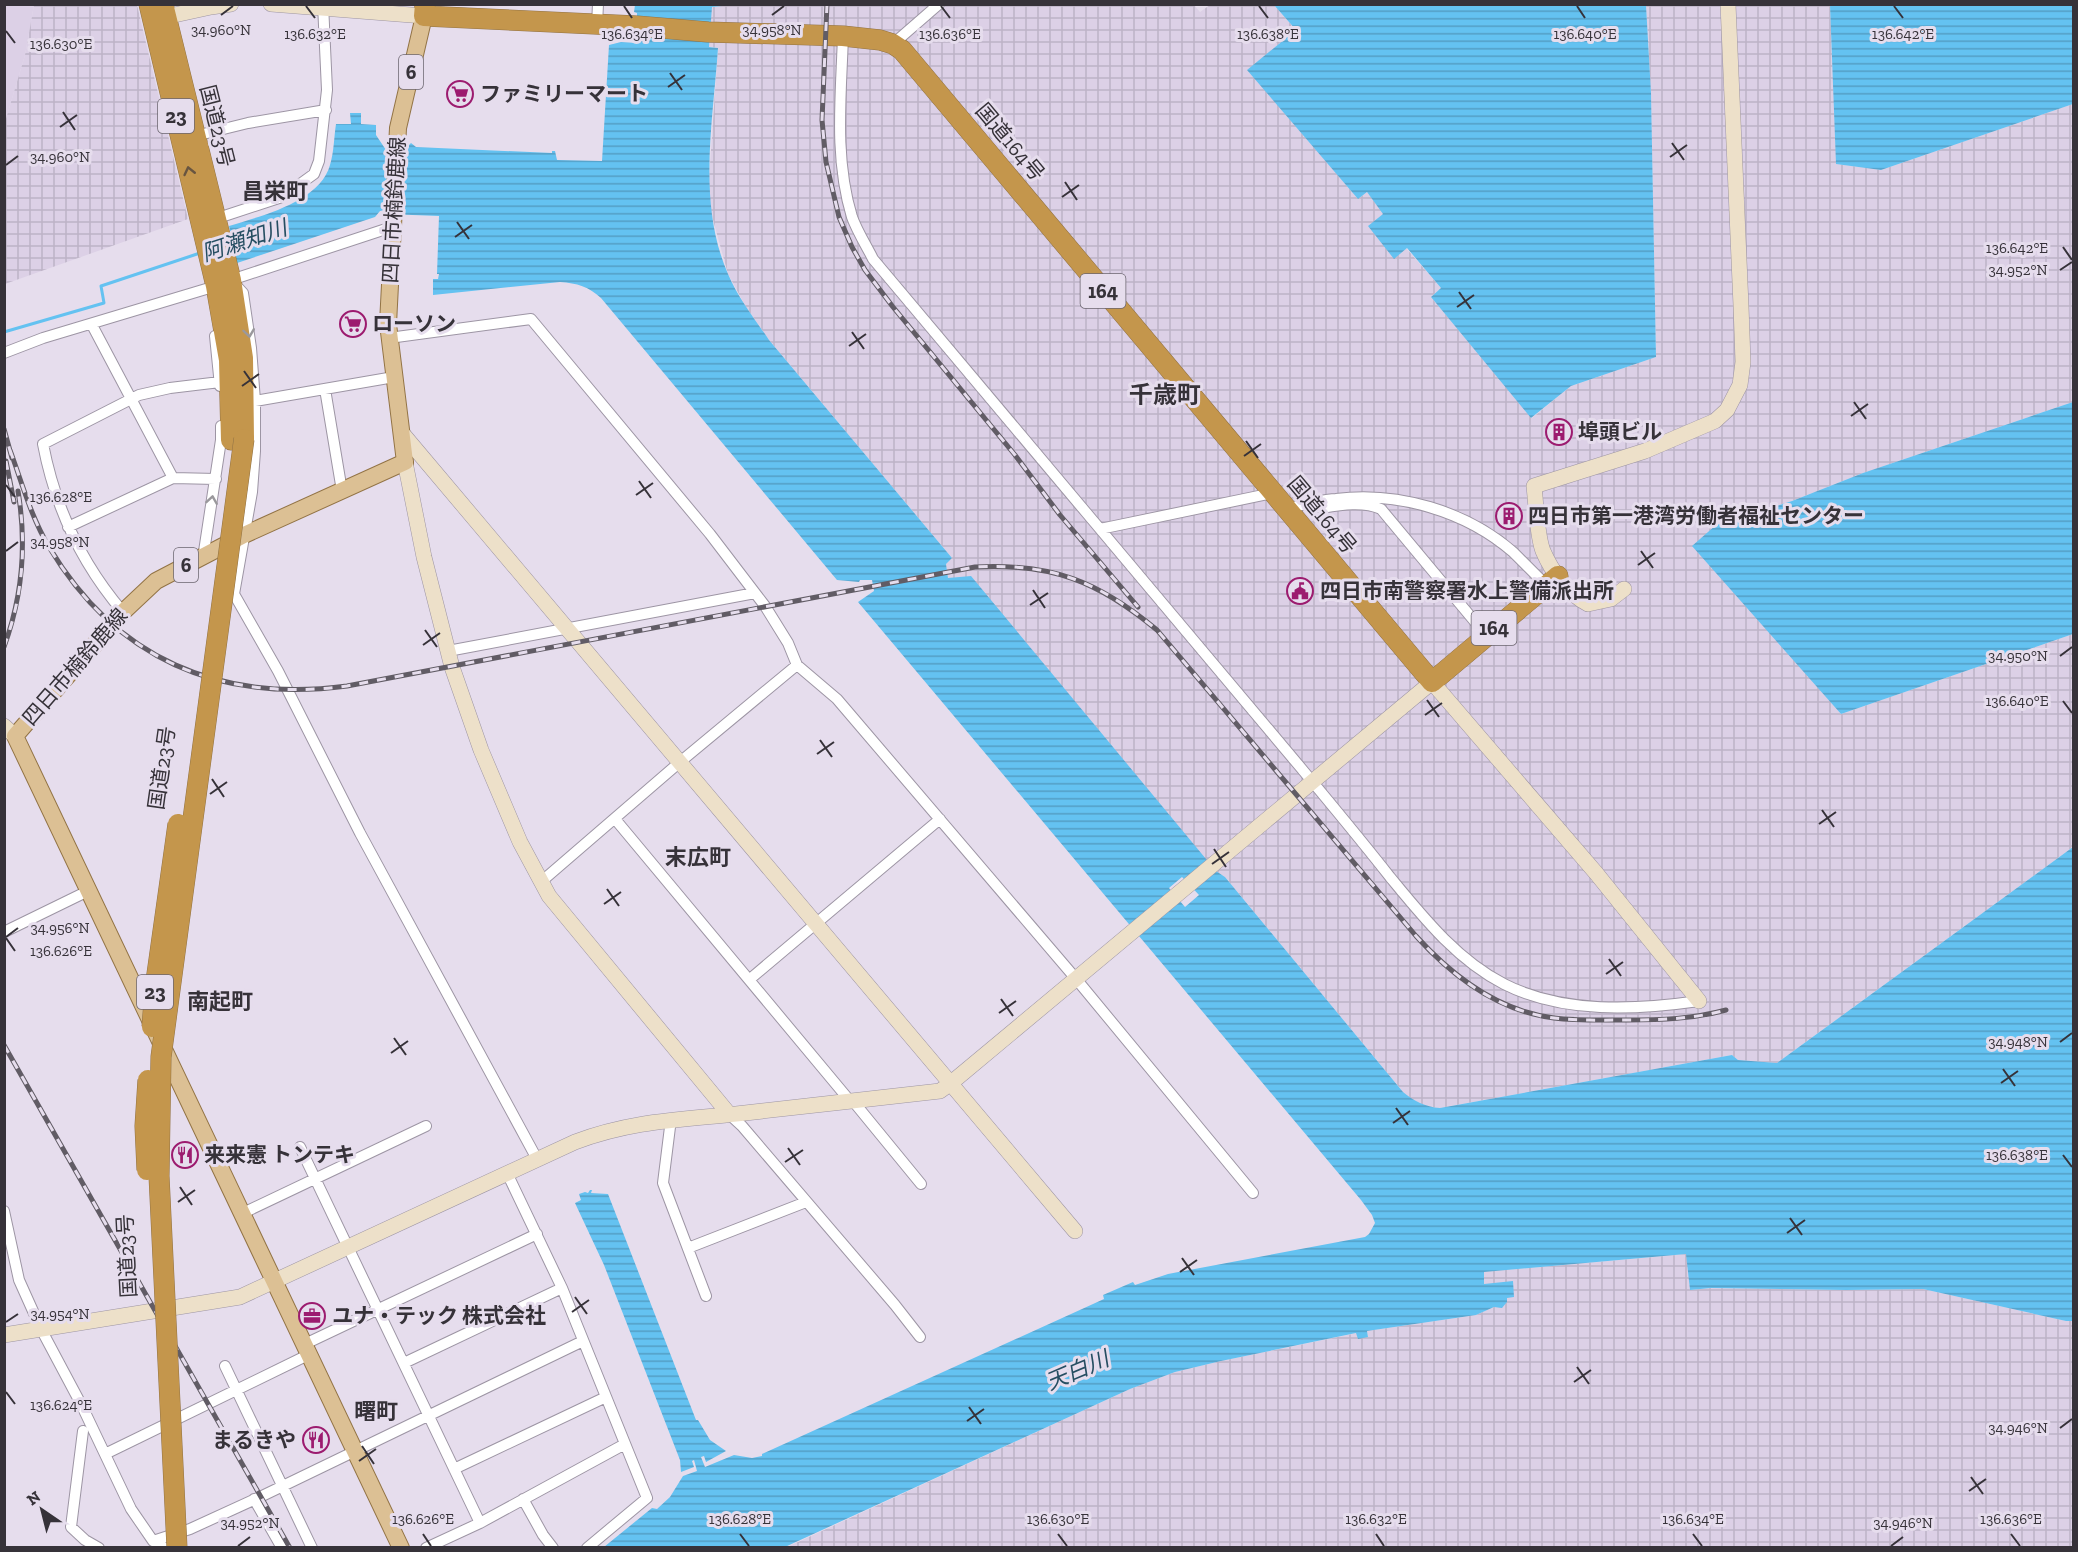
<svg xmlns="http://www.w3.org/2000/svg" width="2078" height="1552" font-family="'Zilla Slab','Noto Sans JP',serif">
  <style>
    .built { fill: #dcd0e6 }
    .industrial { fill: url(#industrial-grid) }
    .water { fill: url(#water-rules); fill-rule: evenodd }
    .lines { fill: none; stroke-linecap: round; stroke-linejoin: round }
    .stream { stroke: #64c2f1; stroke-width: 3 }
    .street-casing { stroke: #9d95a4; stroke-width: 12 }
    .secondary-casing { stroke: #9d95a4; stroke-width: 16 }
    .primary-casing { stroke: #927345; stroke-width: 18 }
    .highway-casing { stroke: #927345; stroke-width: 21 }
    .street { stroke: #fff; stroke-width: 10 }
    .secondary { stroke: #ede0c9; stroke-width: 15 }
    .primary { stroke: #dcc094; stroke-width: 16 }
    .highway { stroke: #c4964c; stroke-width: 20 }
    .rail-casing { stroke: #615c65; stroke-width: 5 }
    .rail { stroke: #e6dded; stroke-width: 3; stroke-dasharray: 9; stroke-linecap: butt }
    .highway-bridge-casing { stroke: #927345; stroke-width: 21; stroke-linecap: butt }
    .highway-bridge { stroke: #c4964c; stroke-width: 20 }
    .oneway { stroke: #685540 }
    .oneway2 { stroke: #9a989c }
    .ticks { fill: none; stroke: #363239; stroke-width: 2 }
    .labels { text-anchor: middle; stroke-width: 6; stroke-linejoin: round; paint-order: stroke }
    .shield { fill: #e6dded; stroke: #6b656f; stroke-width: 1.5 }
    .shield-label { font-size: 20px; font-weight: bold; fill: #363239 }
    .poi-label { font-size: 21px; font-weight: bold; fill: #363239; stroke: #e6dded; text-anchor: start }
    .street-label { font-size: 21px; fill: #363239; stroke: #e6dded }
    .neighbourhood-label { font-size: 22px; font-weight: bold; fill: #363239; stroke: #e6dded }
    .water-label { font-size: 22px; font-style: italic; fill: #264e62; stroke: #e6dded }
    .quarter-label { font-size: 24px; font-weight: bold; fill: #363239; stroke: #e6dded }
    .ticks-label { font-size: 15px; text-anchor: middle; fill: #363239; stroke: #e6dded; stroke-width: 6; stroke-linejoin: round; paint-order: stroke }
  </style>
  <defs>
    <pattern id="industrial-grid" width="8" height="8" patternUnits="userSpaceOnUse" patternTransform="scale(1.5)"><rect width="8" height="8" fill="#dcd0e6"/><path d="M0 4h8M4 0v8" fill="none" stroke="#bdb3c6"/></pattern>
    <pattern id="water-rules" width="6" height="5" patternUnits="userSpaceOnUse" patternTransform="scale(1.5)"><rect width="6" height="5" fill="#64c2f1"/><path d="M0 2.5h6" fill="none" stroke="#539ec4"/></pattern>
  </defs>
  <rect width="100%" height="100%" fill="#e6dded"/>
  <!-- built -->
  <path class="built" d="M5,5H34L25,55L5,122Z"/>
  <!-- industrial -->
  <path class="industrial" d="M1193,4L1200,12L1210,5H1274L1296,30L1248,70L1358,199L1367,192L1384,214L1369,226L1406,248L1441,288L1431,297L1532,418L1571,386L1656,357L1651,93L1646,5H1830L1837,164L1881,170L2073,104V402L1863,473L1792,501L1716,525L1815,683L1841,714L2073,634V847L1777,1063L1738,1060L1732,1055L1440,1108L1428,1107L1411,1099L1403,1092L1225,877L1216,871L948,579L946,564L952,558L769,340L746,307L728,274L710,209L709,179L718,48L709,47L711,7L721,6L722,5Z
    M34,5H137L188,219L5,284V122L25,55Z
    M1687,1254L1690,1290L1711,1288L1846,1290L1923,1289L2066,1321H2073V1547L785,1548L1130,1389L1175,1372L1221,1361L1357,1333L1368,1337L1367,1331L1476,1315L1494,1307L1484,1284L1483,1272Z"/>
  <!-- water -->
  <path class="water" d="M635,5H722V6L712,7L709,47L718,48C713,123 697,203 728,274C738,298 755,319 769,340L952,558L946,564L948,578L971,576L1216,871L1225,877L1403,1092C1414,1101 1425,1107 1440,1108L1732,1055L1738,1060L1777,1063L2073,847V1321H2066L1923,1289L1846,1290L1711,1288L1690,1290L1686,1254L1484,1272V1284L1513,1281L1514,1297L1507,1298V1302L1502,1308L1494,1307L1476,1315L1367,1331L1368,1337L1358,1339L1356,1333L1221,1361L1175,1372L1130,1389L785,1547H604L652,1508L657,1509L670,1497L683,1476L697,1471L694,1460L692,1461L694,1467L681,1472L680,1460L604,1265L575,1203L581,1200L579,1194L585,1192L588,1193L590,1190H592L591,1193L608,1194L696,1420H698L710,1440L726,1451L706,1462L704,1456L701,1457L705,1467L734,1455L752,1458L762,1456V1454L1104,1299L1103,1295L1133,1282L1135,1285L1168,1274L1365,1237L1369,1234L1375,1223L1372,1215L1361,1200L858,602L874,591L872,580H860L859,582L837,580L601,298C589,287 577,283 560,282L433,295V279H438L439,274H437L439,216L386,214L385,210L380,211L375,217L237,263L229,226C261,216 320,202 330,165C334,152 334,137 336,124H351L350,113H361V124L376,125V135L386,150L390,148L405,149L411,143L416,147L552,153V151H555L557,160L602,161L609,45L621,42L636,43L637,13L634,12ZM1182,877L1199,895L1185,907L1169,888Z
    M1274,5H1646L1651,93L1656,357L1571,386L1531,418L1431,297L1441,288L1407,248L1394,259L1368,226L1383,214L1367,192L1358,199L1247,70L1296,30Z
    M1830,5H2073V104L1881,170L1836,164Z
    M2073,402V634L1841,714L1692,546L1716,525L1792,501L1863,473Z"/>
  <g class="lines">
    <!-- stream -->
    <path class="stream" d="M4,332L104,303L101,286L200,253"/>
    <defs>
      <path id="street" d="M597,25L598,4
        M843,36C841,97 834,158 852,217C857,231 866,245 873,259C1015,429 1159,598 1301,768C1331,804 1361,840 1390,877C1423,917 1457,960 1504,984C1563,1014 1636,1010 1699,1001
        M893,44L939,4
        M195,136L248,123L326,110
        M215,219L282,197L314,174L319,161L327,90L323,4
        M392,227L231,280L243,293L251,348L255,401V451L252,492L234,594L278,671L360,833L537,1159
        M92,325L173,478L216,479
        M215,336L220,386
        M389,338L531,319L710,534L765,606L788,643L797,665L837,699L1077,980L1253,1193
        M4,353L43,338L216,286
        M325,389L342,491
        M255,401L394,377
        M1321,508C1340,505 1363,501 1381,509L1486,635
        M1286,509C1302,505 1319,500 1336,499C1397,491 1466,511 1513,552C1524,563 1535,574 1546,585
        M68,527L173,478
        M1100,529L1273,493
        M203,558L221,440V426
        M123,612C81,563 55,507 43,444L139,395L170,388L220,382
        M448,651L755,593
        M615,819L850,1101
        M542,881L680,762L797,665
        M4,932L88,891
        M750,979L940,819
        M853,1101L921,1184
        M729,1114L742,1126L895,1305L920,1337
        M671,1119L663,1183L706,1296
        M300,1147L480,1523
        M507,1173L562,1288L647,1498L587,1548
        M4,1211L19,1280L41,1329L82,1406L131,1509L153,1541L165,1548
        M241,1214L426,1126
        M688,1248L806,1202
        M305,1344L537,1234
        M404,1363L562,1288
        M225,1366L312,1548
        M83,1431L71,1527L85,1540L99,1548
        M105,1454L310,1354
        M454,1469L606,1397
        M254,1499L282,1548
        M523,1499L543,1535L553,1548
        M153,1541L190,1529L260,1497L583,1341
        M426,1548L480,1523L625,1444"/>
      <path id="secondary" d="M271,4L424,16
        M156,19L211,7L231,4
        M402,433L1075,1231
        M405,462L424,557L452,667L481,750L520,842L549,896L729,1114
        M1624,589L1611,599L1588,604C1568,594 1552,572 1543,551C1537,536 1536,503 1534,486L1645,451L1715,421L1727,410L1740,385L1743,362L1741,306L1728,4
        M4,726L15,736
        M4,1335L240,1297L575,1142C631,1121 678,1120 736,1114C804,1106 872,1099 940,1091L951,1083L1432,682L1596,873L1699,1001"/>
      <path id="primary" d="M401,1548L15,736L123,612L156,581L244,535L405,462L388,324L398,128L424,16"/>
      <path id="highway" d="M149,4L216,286L229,360L231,440
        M163,4L231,280L243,358L244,439
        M425,4L424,16L637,26L708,32L843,36L880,40L893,44L902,50L1432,682L1558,576"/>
    </defs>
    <!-- street casing -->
    <use href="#street" class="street-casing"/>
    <!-- secondary casing -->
    <use href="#secondary" class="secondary-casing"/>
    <!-- primary casing -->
    <use href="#primary" class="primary-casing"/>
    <!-- highway casing -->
    <use href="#highway" class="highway-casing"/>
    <!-- street -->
    <use href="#street" class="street"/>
    <!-- secondary -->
    <use href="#secondary" class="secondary"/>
    <!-- primary -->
    <use href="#primary" class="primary"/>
    <!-- highway -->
    <use href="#highway" class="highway"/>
    <defs>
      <path id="rail" d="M827,4L822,120L826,162L839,217L852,247L865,270L893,307L1015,455L1060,515L1138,607
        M4,429L12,458
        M10,450C22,483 31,517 49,547C116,659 219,703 347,686L975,567C1052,563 1098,581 1157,630L1416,936C1453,977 1498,1011 1554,1018C1578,1021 1603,1020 1627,1020C1661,1020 1693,1019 1726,1010
        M6,461L14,502
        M4,647C23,595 27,545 18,491
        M4,1045L290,1548"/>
    </defs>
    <!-- rail casing -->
    <use href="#rail" class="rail-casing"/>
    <!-- rail -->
    <use href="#rail" class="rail"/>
    <defs>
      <path id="highway-bridge" d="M152,1027L155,988L178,824
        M147,1170L145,1126L148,1080
        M177,1548L159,1176L161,1057L244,439"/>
    </defs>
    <!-- highway-bridge casing -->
    <use href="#highway-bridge" class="highway-bridge-casing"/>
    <!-- highway-bridge -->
    <use href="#highway-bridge" class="highway-bridge"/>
  </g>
  <!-- one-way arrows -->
  <defs><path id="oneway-chevron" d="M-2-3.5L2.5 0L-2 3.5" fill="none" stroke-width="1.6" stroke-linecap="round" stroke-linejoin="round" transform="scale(1.5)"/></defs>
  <use class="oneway" href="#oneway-chevron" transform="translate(189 171) rotate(-103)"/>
  <g class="oneway2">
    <use href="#oneway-chevron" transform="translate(249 333) rotate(82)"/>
    <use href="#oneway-chevron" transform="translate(212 500) rotate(-81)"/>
  </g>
  <!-- ticks -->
  <path class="ticks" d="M306,6L315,18M624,6L632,18M941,6L950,18M1259,6L1268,18M1577,6L1585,18M1894,6L1903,18M221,15L233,6M772,15L784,6M6,31L15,43M670,73L682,90M668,87L685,75M63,112L75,130M60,127L77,115M1672,143L1684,160M1670,157L1687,145M6,165L18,156M1065,182L1077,200M1062,197L1079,185M457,222L469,239M455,237L472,225M2063,247L2072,260M2060,270L2072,262M1459,292L1471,309M1457,307L1474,295M852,332L864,349M849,346L866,334M244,371L256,388M242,386L259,374M1854,402L1866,419M1851,416L1868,404M1246,441L1258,458M1244,456L1261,444M639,481L651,498M6,485L15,497M636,495L653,483M6,551L18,542M1641,551L1653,568M1638,565L1655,553M1033,590L1045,608M1030,605L1048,593M425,630L437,647M423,645L440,633M2060,656L2072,647M1427,700L1439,717M2063,701L2072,713M1425,715L1442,703M820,740L832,757M817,754L834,742M212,779L224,797M210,794L227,782M1822,810L1834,827M1819,824L1836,812M1214,849L1226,867M1212,864L1229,852M607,889L619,906M604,904L621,892M6,937L18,928M6,938L15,951M1609,959L1621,976M1606,974L1623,962M1001,999L1013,1016M999,1013L1016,1001M394,1038L406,1055M2060,1042L2072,1033M391,1053L408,1041M2003,1069L2015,1086M2001,1083L2018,1071M1396,1108L1408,1125M1393,1123L1410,1111M788,1148L800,1165M2063,1155L2072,1167M785,1162L803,1150M180,1187L192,1205M178,1202L195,1190M1790,1218L1802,1235M1787,1233L1805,1220M1182,1258L1194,1275M1180,1272L1197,1260M575,1297L587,1314M572,1312L589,1300M6,1322L18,1314M1577,1367L1589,1384M1574,1382L1591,1370M6,1392L15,1404M969,1407L981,1424M967,1421L984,1409M2060,1428L2072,1419M362,1446L374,1464M359,1461L376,1449M1971,1477L1983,1494M1969,1491L1986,1479M423,1534L431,1546M740,1534L749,1546M1058,1534L1067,1546M1376,1534L1384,1546M1693,1534L1702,1546M2011,1534L2020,1546M238,1546L250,1537M1891,1546L1903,1537"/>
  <!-- icons -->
  <defs>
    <symbol id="supermarket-ring" viewBox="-11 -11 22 22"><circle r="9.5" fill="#e6dded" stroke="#9c1b6f" stroke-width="1.5"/><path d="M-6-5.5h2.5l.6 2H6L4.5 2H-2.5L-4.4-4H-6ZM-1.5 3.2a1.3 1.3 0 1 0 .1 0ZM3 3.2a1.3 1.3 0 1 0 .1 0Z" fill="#9c1b6f"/></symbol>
    <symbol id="building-ring" viewBox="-11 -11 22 22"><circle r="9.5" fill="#e6dded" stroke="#9c1b6f" stroke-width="1.5"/><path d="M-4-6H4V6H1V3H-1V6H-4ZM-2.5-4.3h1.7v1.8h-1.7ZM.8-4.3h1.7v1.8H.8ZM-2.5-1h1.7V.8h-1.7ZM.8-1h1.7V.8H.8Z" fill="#9c1b6f"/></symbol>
    <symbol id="civic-ring" viewBox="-11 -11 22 22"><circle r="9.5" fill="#e6dded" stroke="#9c1b6f" stroke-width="1.5"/><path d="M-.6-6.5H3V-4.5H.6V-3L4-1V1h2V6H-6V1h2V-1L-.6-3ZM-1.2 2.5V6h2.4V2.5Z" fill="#9c1b6f"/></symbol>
    <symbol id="restaurant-ring" viewBox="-11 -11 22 22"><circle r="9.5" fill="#e6dded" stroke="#9c1b6f" stroke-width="1.5"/><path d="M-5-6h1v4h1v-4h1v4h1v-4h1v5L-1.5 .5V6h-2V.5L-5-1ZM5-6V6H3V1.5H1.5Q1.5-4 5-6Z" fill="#9c1b6f"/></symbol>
    <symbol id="office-ring" viewBox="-11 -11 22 22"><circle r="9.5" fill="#e6dded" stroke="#9c1b6f" stroke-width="1.5"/><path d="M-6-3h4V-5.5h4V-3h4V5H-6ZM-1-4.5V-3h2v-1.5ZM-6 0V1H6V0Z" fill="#9c1b6f"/></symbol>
  </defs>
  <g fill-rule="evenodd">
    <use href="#supermarket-ring" x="445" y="79" width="30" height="30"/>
    <use href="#supermarket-ring" x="338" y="309" width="30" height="30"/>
    <use href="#building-ring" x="1544" y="417" width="30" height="30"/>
    <use href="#building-ring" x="1494" y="501" width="30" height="30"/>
    <use href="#civic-ring" x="1285" y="576" width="30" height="30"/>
    <use href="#restaurant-ring" x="170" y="1140" width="30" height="30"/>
    <use href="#office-ring" x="297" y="1301" width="30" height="30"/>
    <use href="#restaurant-ring" x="301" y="1425" width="30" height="30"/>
  </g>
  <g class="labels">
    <!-- shield labels -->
    <g class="shield">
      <rect x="399" y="55" width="24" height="34" rx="4.5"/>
      <rect x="158" y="99" width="36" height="34" rx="4.5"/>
      <rect x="1080.5" y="274" width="45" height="34" rx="4.5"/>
      <rect x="174" y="548" width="24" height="34" rx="4.5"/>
      <rect x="1471.5" y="611" width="45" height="34" rx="4.5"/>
      <rect x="137" y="975" width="36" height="34" rx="4.5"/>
    </g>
    <g class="shield-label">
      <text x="411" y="79">6</text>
      <text x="176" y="123">23</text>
      <text x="1103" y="298">164</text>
      <text x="186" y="572">6</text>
      <text x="1494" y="635">164</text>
      <text x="155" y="999">23</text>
    </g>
    <!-- poi labels -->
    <g class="poi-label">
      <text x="480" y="101">ファミリーマート</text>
      <text x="372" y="331">ローソン</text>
      <text x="1578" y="439">埠頭ビル</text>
      <text x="1528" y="523">四日市第一港湾労働者福祉センター</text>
      <text x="1320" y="598">四日市南警察署水上警備派出所</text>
      <text x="204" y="1162">来来憲 トンテキ</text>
      <text x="332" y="1323">ユナ・テック 株式会社</text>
      <text x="296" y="1447" text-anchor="end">まるきや</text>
    </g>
    <!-- street labels -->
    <g class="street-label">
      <text transform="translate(217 126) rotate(76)" y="7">国道23号</text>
      <text transform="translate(1010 142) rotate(50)" y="7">国道164号</text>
      <text transform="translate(394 210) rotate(-87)" y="7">四日市楠鈴鹿線</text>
      <text transform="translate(1322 515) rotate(50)" y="7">国道164号</text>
      <text transform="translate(75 667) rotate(-49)" y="7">四日市楠鈴鹿線</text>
      <text transform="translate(162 768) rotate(-82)" y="7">国道23号</text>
      <text transform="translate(127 1256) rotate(-93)" y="7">国道23号</text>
    </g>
    <!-- neighbourhood labels -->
    <g class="neighbourhood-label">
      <text x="275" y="199">昌栄町</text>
      <text x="698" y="865">末広町</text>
      <text x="220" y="1009">南起町</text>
      <text x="376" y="1419">曙町</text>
    </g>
    <!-- water labels -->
    <g class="water-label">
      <text transform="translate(244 240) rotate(-18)" y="8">阿瀬知川</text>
      <text transform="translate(1077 1370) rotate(-23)" y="8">天白川</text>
    </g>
    <!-- quarter labels -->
    <g class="quarter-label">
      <text x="1165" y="403">千歳町</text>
    </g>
  </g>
  <g class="ticks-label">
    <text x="221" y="35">34.960°N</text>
    <text x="772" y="35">34.958°N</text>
    <text x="1268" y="39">136.638°E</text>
    <text x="1585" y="39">136.640°E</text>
    <text x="315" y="39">136.632°E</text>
    <text x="632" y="39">136.634°E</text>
    <text x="950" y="39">136.636°E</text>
    <text x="1903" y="39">136.642°E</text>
    <text x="61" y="49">136.630°E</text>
    <text x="60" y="162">34.960°N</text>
    <text x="2017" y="253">136.642°E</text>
    <text x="2018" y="275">34.952°N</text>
    <text x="61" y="502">136.628°E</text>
    <text x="60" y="547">34.958°N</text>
    <text x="2018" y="661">34.950°N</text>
    <text x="2017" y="706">136.640°E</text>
    <text x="60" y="933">34.956°N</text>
    <text x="61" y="956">136.626°E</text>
    <text x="2018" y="1047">34.948°N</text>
    <text x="2017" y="1160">136.638°E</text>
    <text x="60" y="1319">34.954°N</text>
    <text x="61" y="1410">136.624°E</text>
    <text x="2018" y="1433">34.946°N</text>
    <text x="423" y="1524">136.626°E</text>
    <text x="740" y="1524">136.628°E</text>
    <text x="1058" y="1524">136.630°E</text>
    <text x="1376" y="1524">136.632°E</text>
    <text x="1693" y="1524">136.634°E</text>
    <text x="2011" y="1524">136.636°E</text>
    <text x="250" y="1528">34.952°N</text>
    <text x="1903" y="1528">34.946°N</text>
  </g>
  <!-- border -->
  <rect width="2078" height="1552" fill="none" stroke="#363239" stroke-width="12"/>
  <!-- north arrow -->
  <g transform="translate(42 1510) rotate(325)" stroke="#e6dded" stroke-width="4.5" paint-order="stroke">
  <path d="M0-4.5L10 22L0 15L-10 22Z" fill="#363239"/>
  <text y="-9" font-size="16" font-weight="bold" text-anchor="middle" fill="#363239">N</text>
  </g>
</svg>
